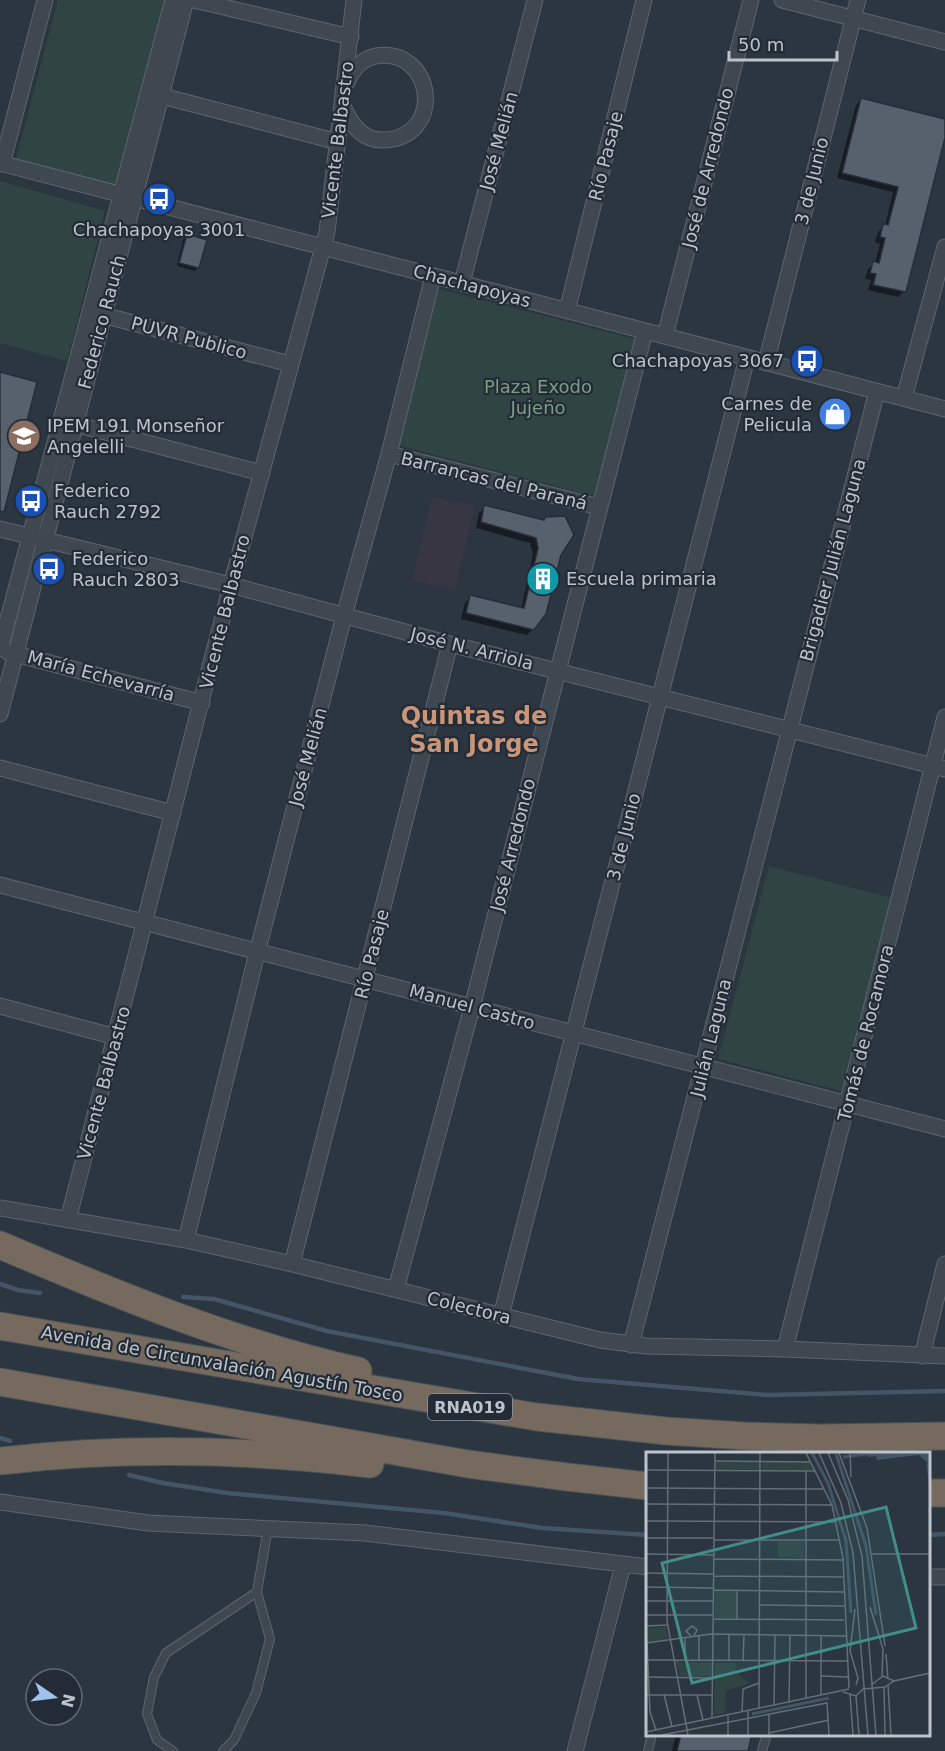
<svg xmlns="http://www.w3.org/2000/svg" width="945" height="1751" font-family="'DejaVu Sans',sans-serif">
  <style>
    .medical { fill: #373642 }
    .green { fill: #304443 }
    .shadow { fill: #0007 }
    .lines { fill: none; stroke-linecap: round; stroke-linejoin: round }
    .stream { stroke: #435567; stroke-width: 4.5 }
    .building { fill: #57616d; stroke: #252e38; stroke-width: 1.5 }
    .service-casing { stroke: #5d656e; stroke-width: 10 }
    .minor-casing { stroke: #5d656e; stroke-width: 17 }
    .motorway-casing { stroke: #49525b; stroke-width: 29 }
    .service { stroke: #3f4750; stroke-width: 8 }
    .minor { stroke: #3f4750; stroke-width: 15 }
    .motorway { stroke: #756a5d; stroke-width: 27 }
    .labels { text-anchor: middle; stroke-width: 4.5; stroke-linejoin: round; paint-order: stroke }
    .shield { fill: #232c36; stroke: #8e969e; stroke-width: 1.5 }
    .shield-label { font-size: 16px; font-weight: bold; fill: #bcc3ca }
    .street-label { font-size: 18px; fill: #bcc3ca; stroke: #232c36 }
    .poi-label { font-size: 18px; fill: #bcc3ca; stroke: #232c36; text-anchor: start }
    .park-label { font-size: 18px; fill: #7d9d82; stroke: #232c36 }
    .district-label { font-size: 24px; font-weight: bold; fill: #ca9578; stroke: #232c36 }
    .inset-river { fill: none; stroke: #435567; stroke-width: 3 }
    .inset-road { fill: none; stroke: #656e77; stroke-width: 1.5 }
    .view { fill: #438d8a; fill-opacity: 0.15; stroke: #438d8a; stroke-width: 3 }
    .inset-edge { fill: none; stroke: #bcc3ca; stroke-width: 3 }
  </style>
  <rect width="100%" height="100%" fill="#2b3640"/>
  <!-- medical -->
  <path class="medical" d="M432,497L475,505L455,590L412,580Z"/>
  <!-- green -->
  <path class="green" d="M58,0H166L115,187L16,159Z
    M0,181L105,211L67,361L0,343Z
    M439,289L635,339L598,497L397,445Z
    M769,866L892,898L841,1091L718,1059Z"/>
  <!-- shadow -->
  <path class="shadow" d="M862,99L945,121V132L904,291L898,297L868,290L871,280L865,279L868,269L875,263L880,244L875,242L878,232L885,226L893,192L837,178L856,105Z
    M187,236L198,268L195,271L177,266L183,240Z
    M485,507L543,521L559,554L533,629L527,635L461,619L465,603L471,597L521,609L533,555L530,543L476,528L479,513Z
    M676,1734H751L747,1751H672Z"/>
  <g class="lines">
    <!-- stream -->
    <path class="stream" d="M0,1284L18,1290L40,1293
      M183,1297L214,1299L327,1331L578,1379L767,1395L945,1391
      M0,1438L10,1441
      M129,1475L163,1483L227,1493L444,1513L542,1528L648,1535
      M928,1535L945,1534"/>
  </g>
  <!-- building -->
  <path class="building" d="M861,98L945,119V138L906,292L873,285L876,274L870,273L873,261L879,263L885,238L880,237L883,224L888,225L898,187L842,173Z
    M187,234L207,240L199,268L179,263Z
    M0,372L37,382L4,512L0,511Z
    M484,505L544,520L545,517L565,516L574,535L561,555L546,614L534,630L466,613L470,595L524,608L538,548L536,538L481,522Z
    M681,1734H752L748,1751H677Z"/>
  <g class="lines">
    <defs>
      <path id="service" d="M173,1751L157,1740L147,1714L154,1677L166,1653L257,1592
        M223,1751L234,1740L256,1693L270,1639L257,1592L268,1528
        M648,1751L652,1734
        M762,1751L767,1734"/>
      <path id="minor" d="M194,0L351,37
        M782,0L945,42
        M162,96L338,142
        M343,106C350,123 361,140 382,140C447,139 434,46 376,56C361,59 353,69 347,82
        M0,163L945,409
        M2,164L45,0
        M462,283L535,0
        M567,311L644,0
        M95,313L290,364
        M665,336L751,0
        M766,363L858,0
        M904,398L945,247
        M67,422L262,473
        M389,454L599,507
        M0,529L231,585L450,644L945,769
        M0,649L173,0
        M8,652L202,703
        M0,714L186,0
        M0,768L173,813
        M0,885L945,1129
        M0,1006L116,1037
        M0,1208L186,1240L292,1264L600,1340L646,1346L785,1349L945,1356
        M68,1220L231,585L327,232L354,0
        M186,1240L257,953L344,616L389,454L433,276
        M292,1264L450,644
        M396,1289L472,1007L645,331
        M501,1316L747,358
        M631,1345L877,391
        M785,1349L945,717
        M922,1356L945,1264
        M0,1502L148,1523L365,1533L648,1567
        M928,1577H945
        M575,1751L623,1565"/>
      <path id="motorway" d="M0,1245C117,1295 234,1343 358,1371
        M0,1326L537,1417L666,1431L745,1436L821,1438L945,1436
        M0,1382L468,1464L567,1477L648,1486
        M0,1461C124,1447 246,1449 370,1464
        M928,1493H945"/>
    </defs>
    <!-- service casing -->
    <use href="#service" class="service-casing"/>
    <!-- minor casing -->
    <use href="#minor" class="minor-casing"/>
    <!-- motorway casing -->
    <use href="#motorway" class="motorway-casing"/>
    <!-- service -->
    <use href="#service" class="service"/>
    <!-- minor -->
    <use href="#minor" class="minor"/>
    <!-- motorway -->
    <use href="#motorway" class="motorway"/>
  </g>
  <!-- icons -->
  <defs>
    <symbol id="bus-disc" viewBox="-11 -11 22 22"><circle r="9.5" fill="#1a4fb4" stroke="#232c36"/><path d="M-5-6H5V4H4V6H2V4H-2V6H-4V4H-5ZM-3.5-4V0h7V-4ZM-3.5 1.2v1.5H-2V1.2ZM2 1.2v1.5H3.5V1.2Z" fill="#fff"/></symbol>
    <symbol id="shop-disc" viewBox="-11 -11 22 22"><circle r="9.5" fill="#3f7fe0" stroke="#232c36"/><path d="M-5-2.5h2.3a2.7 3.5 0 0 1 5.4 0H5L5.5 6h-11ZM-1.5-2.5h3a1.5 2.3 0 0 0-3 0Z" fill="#fff"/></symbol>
    <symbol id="school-disc" viewBox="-11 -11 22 22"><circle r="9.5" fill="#8d6e63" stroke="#232c36"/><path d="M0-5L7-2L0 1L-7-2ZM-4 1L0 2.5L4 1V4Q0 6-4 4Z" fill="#fff"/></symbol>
    <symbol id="building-disc" viewBox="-11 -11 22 22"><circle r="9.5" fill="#0f9aa8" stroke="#232c36"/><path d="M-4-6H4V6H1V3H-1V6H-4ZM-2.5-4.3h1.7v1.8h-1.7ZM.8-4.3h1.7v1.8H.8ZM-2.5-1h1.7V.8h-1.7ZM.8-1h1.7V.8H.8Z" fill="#fff"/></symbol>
  </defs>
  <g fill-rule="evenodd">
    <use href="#bus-disc" x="140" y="180" width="38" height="38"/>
    <use href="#bus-disc" x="788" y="342" width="38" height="38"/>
    <use href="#shop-disc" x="816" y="395" width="38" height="38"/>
    <use href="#school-disc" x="5" y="417" width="38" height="38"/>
    <use href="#bus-disc" x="12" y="482" width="38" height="38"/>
    <use href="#bus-disc" x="30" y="550" width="38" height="38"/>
    <use href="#building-disc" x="524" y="560" width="38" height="38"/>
  </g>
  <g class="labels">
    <!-- shield labels -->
    <rect class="shield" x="428" y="1394" width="84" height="26" rx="4.5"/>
    <g class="shield-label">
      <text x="470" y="1413">RNA019</text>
    </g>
    <!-- street labels -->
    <g class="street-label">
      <text transform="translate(338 140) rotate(-83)" y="6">Vicente Balbastro</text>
      <text transform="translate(499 141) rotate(-75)" y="6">José Melián</text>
      <text transform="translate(606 156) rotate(-76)" y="6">Río Pasaje</text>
      <text transform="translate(708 168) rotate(-76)" y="6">José de Arredondo</text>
      <text transform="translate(812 181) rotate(-76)" y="6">3 de Junio</text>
      <text transform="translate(472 286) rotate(15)" y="6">Chachapoyas</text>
      <text transform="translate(102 322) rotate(-75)" y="6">Federico Rauch</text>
      <text transform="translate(189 338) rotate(15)" y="6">PUVR Publico</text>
      <text transform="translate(494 481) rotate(14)" y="6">Barrancas del Paraná</text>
      <text transform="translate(833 560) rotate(-75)" y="6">Brigadier Julián Laguna</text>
      <text transform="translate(225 612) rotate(-76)" y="6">Vicente Balbastro</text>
      <text transform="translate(472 649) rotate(14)" y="6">José N. Arriola</text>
      <text transform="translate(101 676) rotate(15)" y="6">María Echevarría</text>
      <text transform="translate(308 757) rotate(-75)" y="6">José Melián</text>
      <text transform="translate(624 837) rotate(-76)" y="6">3 de Junio</text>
      <text transform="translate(513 845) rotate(-76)" y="6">José Arredondo</text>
      <text transform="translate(372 954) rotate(-76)" y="6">Río Pasaje</text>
      <text transform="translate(472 1007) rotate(15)" y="6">Manuel Castro</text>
      <text transform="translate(866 1033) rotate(-76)" y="6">Tomás de Rocamora</text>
      <text transform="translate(711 1038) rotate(-76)" y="6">Julián Laguna</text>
      <text transform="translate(104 1083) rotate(-75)" y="6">Vicente Balbastro</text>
      <text transform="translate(469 1308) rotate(14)" y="6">Colectora</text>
      <text transform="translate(222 1364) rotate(10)" y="6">Avenida de Circunvalación Agustín Tosco</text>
    </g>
    <!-- poi labels -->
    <g class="poi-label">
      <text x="159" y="236" text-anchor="middle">Chachapoyas 3001</text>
      <text x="784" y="367" text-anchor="end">Chachapoyas 3067</text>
      <text x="812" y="410" text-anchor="end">Carnes de<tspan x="812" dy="21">Pelicula</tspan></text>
      <text x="47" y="432">IPEM 191 Monseñor<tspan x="47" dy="21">Angelelli</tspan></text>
      <text x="54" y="497">Federico<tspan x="54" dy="21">Rauch 2792</tspan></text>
      <text x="72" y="565">Federico<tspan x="72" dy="21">Rauch 2803</tspan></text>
      <text x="566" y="585">Escuela primaria</text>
    </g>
    <!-- park labels -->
    <g class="park-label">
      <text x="538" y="393">Plaza Exodo<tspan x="538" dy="21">Jujeño</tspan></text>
    </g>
    <!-- district labels -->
    <g class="district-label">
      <text x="474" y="724">Quintas de<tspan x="474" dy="28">San Jorge</tspan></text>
    </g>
  </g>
  <!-- overview -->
  <g transform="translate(646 1452)">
    <rect width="284" height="284" fill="#2b3640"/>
    <path d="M70,10H113V17H69ZM116,10L164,11L168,18H116ZM132,89H158V106L132,105ZM69,139H90V166H69ZM20,175L23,186L0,190V176ZM30,210L66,211L65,224H34ZM69,211H90V221L104,231L80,239L79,261L68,263Z" fill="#304443"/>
    <path d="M220,1H283V12L273,3L231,8L230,4L222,5Z" fill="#435567"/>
    <path class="inset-river" d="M166,1L182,31L200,89L205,161M190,2L220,94L230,163M197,5L221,2M282,11L284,31M106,262L183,246"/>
    <path class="inset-road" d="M22,1L21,169L42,283M160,1L186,53L197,106L203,236M173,1L195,51L207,101L222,283M182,1L202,48L216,104L230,283M193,1L221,76L239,194M204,1L205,25M68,9L165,10M0,18L170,19M0,36L178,37M0,52L186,53M0,69L190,70M0,86H68M68,88H193M0,102L68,103M226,102H284M68,107L198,108M0,121L68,122M68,124L198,125M0,135L67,136M67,138L198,140M0,149H67M114,153L198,154M224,155L237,197L236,225M209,157L204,199L212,226L210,233M0,163H67M67,167L198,168M91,167V139M0,174L21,173M175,183V243M45,184L40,179L46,174L51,178L48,184M39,185V208M1,190L4,260L10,278M0,191L65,182L200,184M240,202L242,227M2,208H28M53,208V184M32,209L28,208L202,209M83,209V183M97,209L98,183M174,224L203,225M1,225L67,226M225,233L237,224L248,229M242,233L245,283M238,235L239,283M197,240L210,244L217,237L239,235L248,229L284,221M18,242L26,275M204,242L207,283M0,243H66M51,243L57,268M210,244L213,283M160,247V19M143,251L144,183M128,254L129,183M113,257L114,1M102,259V283M96,260L97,237L113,231M82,264V283M66,266L69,1M0,280L203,237M123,281L183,268M16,283L181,251L183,283M123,283V262"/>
    <path class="view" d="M240,55L270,176L46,231L16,111Z"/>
    <rect width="284" height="284" class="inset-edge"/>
  </g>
  <!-- north arrow -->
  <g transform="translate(54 1697) rotate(104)"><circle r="28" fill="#232c36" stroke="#606871" stroke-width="1.5"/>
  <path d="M0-4.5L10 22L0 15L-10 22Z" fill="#9fc2ec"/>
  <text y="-9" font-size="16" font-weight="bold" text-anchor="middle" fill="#bcc3ca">N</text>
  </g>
  <!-- scale -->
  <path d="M729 51v9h108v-9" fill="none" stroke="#bcc3ca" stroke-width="3"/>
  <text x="738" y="51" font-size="18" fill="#bcc3ca" stroke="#232c36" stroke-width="4.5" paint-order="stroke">50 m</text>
</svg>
